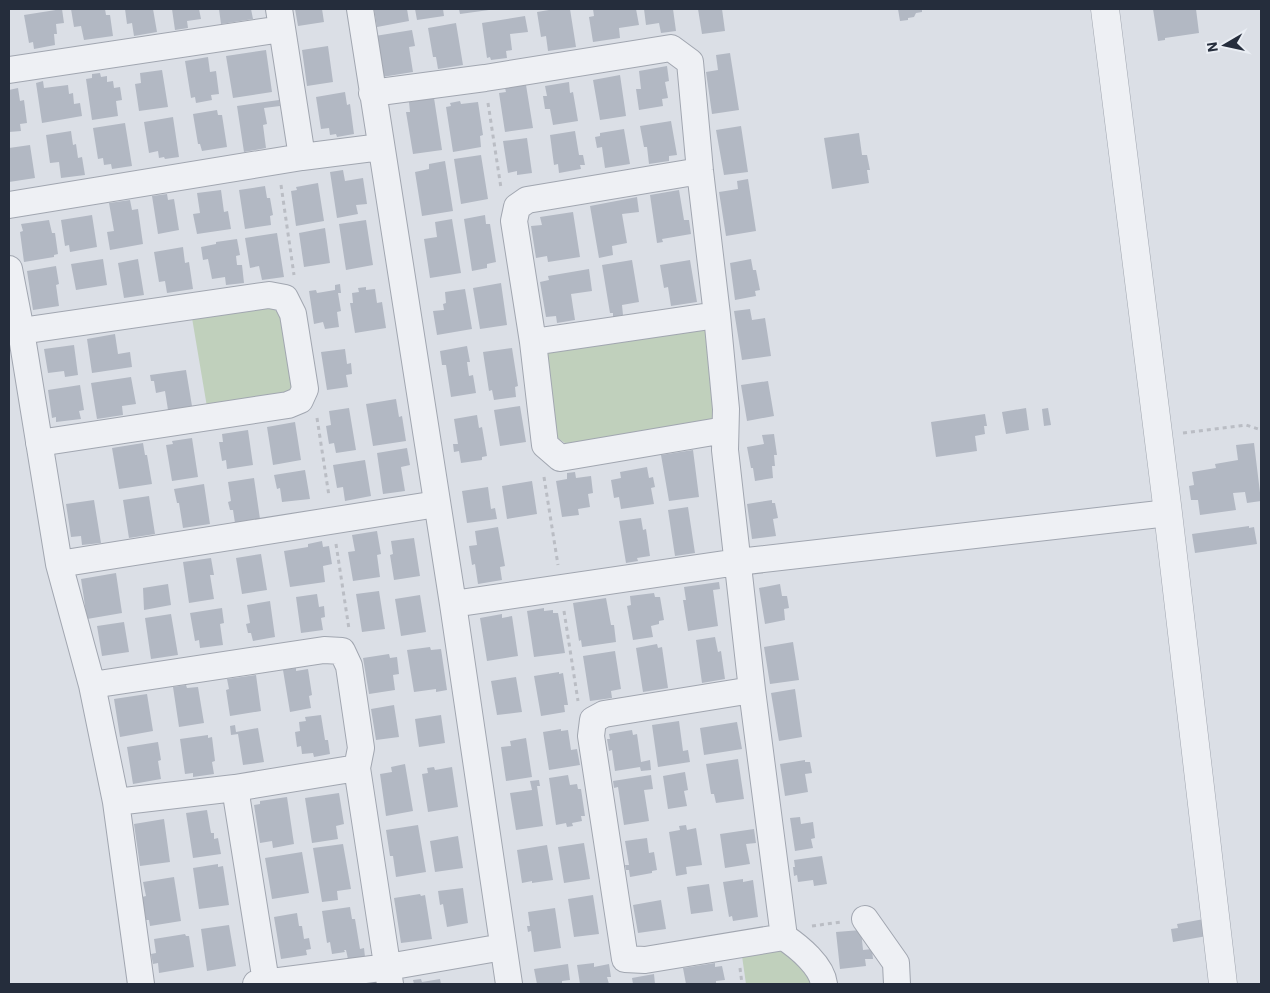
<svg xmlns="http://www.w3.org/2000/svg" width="1270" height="993" font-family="'IBM Plex Sans',sans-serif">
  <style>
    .green { fill: #c0d0bc }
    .building { fill: #b2b8c3 }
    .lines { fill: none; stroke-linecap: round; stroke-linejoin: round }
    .minor-casing { stroke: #a1a6b0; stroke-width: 28 }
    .tertiary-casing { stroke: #a1a6b0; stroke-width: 29 }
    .path { stroke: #babdc4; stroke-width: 3; stroke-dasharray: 4 4; stroke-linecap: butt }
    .minor { stroke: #eef0f4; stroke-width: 26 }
    .tertiary { stroke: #eef0f4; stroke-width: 28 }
  </style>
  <rect width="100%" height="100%" fill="#dbdfe6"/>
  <!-- green -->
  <path class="green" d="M270,307L284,316L296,388L285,395L207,407L192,318Z
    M708,326L716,416L710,423L569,446L555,436L546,357L553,346Z
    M783,950L803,963L815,984H746L742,956Z"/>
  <!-- building -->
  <path class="building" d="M62,9L64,23L56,24L57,34H54L55,45L34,49L33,42L29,43L24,15Z
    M71,9H105L106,15H110L113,36L84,40L81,26L74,27Z
    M125,9H153L157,32L134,36L132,23L127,24Z
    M172,9H199L201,19L187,21L188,28L175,30Z
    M219,9H251L253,19L221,24Z
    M295,9H322L324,22L298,26Z
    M374,9H407L409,21L377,27Z
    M415,9H443L444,16L417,20Z
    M459,9H489V10L460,14Z
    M555,9H570L576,47L548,51L546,36L541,37L537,12Z
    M593,9H636L639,25L619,28L620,38L593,42L589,17L594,16Z
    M644,9H673L676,31L661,33L659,23L646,25Z
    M698,9H722L725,31L702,34Z
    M898,9H922V12L916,13L914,17L908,18V20L900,21Z
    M1153,9H1196L1199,33L1165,38V40L1158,41Z
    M525,16L528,32L510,34L512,50L506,51L507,58L491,60L490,57L487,58L482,23Z
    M456,23L463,65L438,69L436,57H433L428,28Z
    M412,30L415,46L409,47L413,72L382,77L375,36Z
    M328,46L333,82L307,86L302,50Z
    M266,50L272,92L233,98L226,56Z
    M730,53L739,110L712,114L706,72L718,70L716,55Z
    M208,57L210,72L216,71L219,94L211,95L212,100L196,103L195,97L191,98L185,61Z
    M667,66L669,81L665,82L668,98L662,99L663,106L639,110L636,89H641L639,71Z
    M162,70L168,107L139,111L135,84L141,83L140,73Z
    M100,73L101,77L107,76V82L113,81L114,88L120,87L122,100L116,101L118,116L92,120L86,79L92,78V74Z
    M620,75L626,116L600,120L593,80Z
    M43,81L44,88L68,85L69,94L73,93L74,104L80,103L82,116L42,123L36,83Z
    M569,82L570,93L573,92L578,121L553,125L550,109H545L543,96H547L545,86Z
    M526,85L533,128L505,132L499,93L506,92L505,88Z
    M18,88L20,101L24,100L27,123L20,124L21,131L9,132V90Z
    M345,92L347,105L350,104L354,134L337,137L336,134L330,135L329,128L321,129L316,97Z
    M434,98L442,150L413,154L406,112H410L409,102Z
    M279,100L280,106L264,108L267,124L263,125L266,148L244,152L237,106Z
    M460,101L461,104L478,102L483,135L480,136L481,147L453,152L446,107L451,106L450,103Z
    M217,110L218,115H222L227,147L202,151L200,144H198L193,114Z
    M173,117L179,157L165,159L164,157L159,158L158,151L149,153L144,122Z
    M671,121L677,155L669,156V161L649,164L647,147H644L640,126Z
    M125,123L132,166L112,169L111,164L104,165L103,158L98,159L93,128Z
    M741,126L748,172L724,175L716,130Z
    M624,129L630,164L605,168L602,147L597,148L595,137L600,136V133Z
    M71,131L73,145L76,144L78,158L82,157L85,175L61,178L59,162L50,163L46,135Z
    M575,131L579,155H583L585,165H580L581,169L559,173L558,164L554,165L550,135Z
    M859,133L862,155H867L870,170H867L869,183L832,189L824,138Z
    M527,138L532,173L517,175V171L508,173L503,141Z
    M30,145L35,178L9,182V148Z
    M481,155L488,199L461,204L454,159Z
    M445,161L453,211L422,216L415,172L429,169V164Z
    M343,170L345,181L363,178L367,204L356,205L358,214L337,218L330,172Z
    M748,179L756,231L726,236L719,192L738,189L737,181Z
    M318,183L324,221L296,226L291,191L297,190L296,187Z
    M265,186L267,198H270L273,215L270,216L271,225L245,229L239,190Z
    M221,190L224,212L228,211L231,229L197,234L193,214L200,213L197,193Z
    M679,190L684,220H689L691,234L662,239L663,242L657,243L650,195Z
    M167,194L168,200L174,199L179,230L158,234L152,196Z
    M637,197L639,212L622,214L627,243L612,246L613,255L599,258L590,206Z
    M130,200L132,210L138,209L143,244L110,250L107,232L114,231L109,203Z
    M573,212L580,257L548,262L547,256L536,258L531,226L542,225L540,217Z
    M92,215L97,247L70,252L69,245L65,246L61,220Z
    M485,215L486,224H490L496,262L487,264V268L472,271L464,219Z
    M452,219L461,273L430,278L424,239L437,237L435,222Z
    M49,220L52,233H55L58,254L54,255V257L24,262L20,232L23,231L21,224Z
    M366,220L373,265L346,270L339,224Z
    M325,228L330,263L304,267L299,233Z
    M277,233L284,277L262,280L259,266L250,268L245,238Z
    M237,239L240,255L236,256L237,265H242L244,283L226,285L225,277L212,279L208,259L203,260L201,247L216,244V242Z
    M183,247L185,263L189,262L193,289L167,293L165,281L159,282L154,252Z
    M103,259L107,285L76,290L71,264Z
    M138,259L144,295L124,298L118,263Z
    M751,259L753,270H756L760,290L755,291L756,296L735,300L730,263Z
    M632,260L639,302L622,305L623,315L613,317V313H610L602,265Z
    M690,260L697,302L671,306L668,287L664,288L660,265Z
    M56,266L59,284L56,285L59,306L33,310L27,271Z
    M589,269L592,291L571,294L575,320L557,323L556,316L546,317L540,282L549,280L548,276Z
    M501,283L507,325L480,329L473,288Z
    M340,284L341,293H338L341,311L337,312L339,327L325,329L323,322L314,324L309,291L316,290L317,293L335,290V285Z
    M366,287V290L375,289L377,303L382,302L386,328L355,333L350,303H353L352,293L359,292L358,288Z
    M465,289L472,329L437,335L433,311L444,310L443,304L446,303L445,292Z
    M750,309L752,320L765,318L771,356L742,360L734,311Z
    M115,334L118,354L130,352L132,367L92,373L87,339Z
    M74,345L78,375L65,377L64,371L48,373L44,349Z
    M467,346L470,362H467L469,376L473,375L476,393L451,397L446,365H442L440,351Z
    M512,348L518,386L515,387L516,397L494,400L492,390L489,391L483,352Z
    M345,349L347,364L351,363L352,374L346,375L348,387L327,390L321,352Z
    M186,370L192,406L168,410L165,391L156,393L154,381H151L150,375Z
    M131,377L136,404L122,406L123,415L97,419L91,383Z
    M768,381L774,416L747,421L741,385Z
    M80,385L84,410L79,411L81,419L56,422V417L52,418L48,390Z
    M396,399L399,417L402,416L406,441L373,446L366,404Z
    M520,406L526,442L500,446L494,410Z
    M349,408L356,450L336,453L334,443L329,444L326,426L331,425L329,411Z
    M1026,408L1029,430L1006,434L1002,412Z
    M1048,408L1051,425L1044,426L1042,409Z
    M985,414L987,426H984L985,434L975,436L977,451L936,457L931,422Z
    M477,415L479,428L482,427L487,456L482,457V460L461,463L459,451L454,452L453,444H458L454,419Z
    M295,422L301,460L273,465L267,427Z
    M248,430L253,465L227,469L226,460L222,461L219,442H223L222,434Z
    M774,434L777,455H774L775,466H772L773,478L755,481L753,468H751L747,447L764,444L762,435Z
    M192,438L198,477L172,481L166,445L173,444L172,441Z
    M143,443L145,455H147L152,484L119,489L112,448Z
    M1254,443L1261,501L1247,503L1245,492L1233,493L1236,510L1200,515L1198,500H1191L1189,486L1194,485L1192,472L1216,468L1215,464L1238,460L1236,445Z
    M407,448L410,465L401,467L405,491L383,494L377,453Z
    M693,450L699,497L669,501L661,455Z
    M365,460L371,496L345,501L343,487L337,488L333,465Z
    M647,467L649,478L653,477L655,487L651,488L654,504L621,509L619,497L614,498L611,480L621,478L620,472Z
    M305,470L310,499L282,502L280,488L277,489L274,475Z
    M575,472L576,478L591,476L593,493L588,494L590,507L578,509L579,515L562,517L556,481L567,479V473Z
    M254,478L260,519L235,523L233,510H230L228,502L231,501L228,482Z
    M532,481L537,514L507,519L502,486Z
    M204,484L210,524L183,528L179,503H177L174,489Z
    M488,487L491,509L495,508L497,519L467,523L462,491Z
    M149,496L155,534L129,538L123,500Z
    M94,500L101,543L82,545L81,536L71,537L66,504Z
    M772,500V503H775L778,518L773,519L776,536L752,539L747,504Z
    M688,507L695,553L675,556L668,510Z
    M641,518L643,530L646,529L650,556L637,558L638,561L626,563L619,521Z
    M1249,526V528L1254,527L1257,544L1195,553L1192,534Z
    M498,527L505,566L500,567L502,580L478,584L475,564L472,565L469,546L477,545L475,531Z
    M377,531L381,554L377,555L380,577L353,581L348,552L355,551L352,535Z
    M414,538L420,576L394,580L390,555L393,554L391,541Z
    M322,541L323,547L329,546L332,564L323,566L325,582L290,587L284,551L308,547V544Z
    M261,554L267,590L242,594L236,558Z
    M211,558L214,575H210L214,599L189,603L183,562Z
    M116,573L122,613L87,619L81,579Z
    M719,582L720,589L713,590L718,626L688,631L683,600H686L684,587Z
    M168,584L171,605L144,610L143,588Z
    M780,584L782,596H787L789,608L784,609L785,620L765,624L759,588Z
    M379,591L385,629L362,632L356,594Z
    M654,593L655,597H660L664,620L659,621V624L651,626L653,637L633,640L627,606L631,605L630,596Z
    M317,594L319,607L324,606L325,617L321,618L323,630L301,633L296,597Z
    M420,595L426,632L401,636L395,599Z
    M606,598L611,625H614L616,642L582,647L581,640L579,641L573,603Z
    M270,601L275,637L253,641L251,633H248L246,624L250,623L247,605Z
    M222,608L224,623L220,624L223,645L200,648L199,640L195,641L190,613Z
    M544,608V611L553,610V613H558L565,653L534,657L527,611Z
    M171,614L178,655L151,659L145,618Z
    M502,614V618L512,616L518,656L487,661L480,618Z
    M124,622L129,652L102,656L97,626Z
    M715,637L718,652L721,651L725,679L702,683L696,640Z
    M793,642L799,680L770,684L764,647Z
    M657,644L658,648L662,647L668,688L643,692L636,648Z
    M430,647L431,650L441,649L447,690L436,692V689L414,692L407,650Z
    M615,651L621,689L611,691L612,698L590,701L583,656Z
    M389,654L390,658L397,657L399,674L393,675L395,690L369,694L363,658Z
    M296,668V671L308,669L312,695L309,696L311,708L290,712L283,670Z
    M559,672V674L563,673L568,705H564L565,712L541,716L534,676Z
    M256,675L261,711L230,716L226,690L229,689L227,679Z
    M516,677L522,712L497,715L491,681Z
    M186,685L187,688L198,687L204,723L179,727L173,687Z
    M795,689L802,737L779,741L771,693Z
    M147,694L153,731L120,737L114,699Z
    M394,705L399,737L376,740L371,709Z
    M321,715L325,740H328L330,754L314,757L313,753L302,754L301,746L297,747L295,732L300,731L299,722L306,721L305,717Z
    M441,715L445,743L419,747L415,719Z
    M679,721L683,751L688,750L690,762L658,767L652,725Z
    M737,722L742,749L704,755L700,728Z
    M235,725L236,732L258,728L264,762L243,765L238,734L231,735L230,726Z
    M561,729V731L568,730L571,750L577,749L580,765L549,770L543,732Z
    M632,730L633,735L637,734L641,762L650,760L651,770L641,771L640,767L615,771L612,750L609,751L607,739H610L609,734Z
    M208,735V738L212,737L215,761L212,762L214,774L193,777V773L185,774L180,739Z
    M526,738L532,777L506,781L501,747L511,746L510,741Z
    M158,742L161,760L158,761L161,779L133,784L127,747Z
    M738,759L744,799L716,803L714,794H711L706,764Z
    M805,760V762H810L812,773L805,774L808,792L785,796L780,764Z
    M405,764L413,811L386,816L380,774L392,772L391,767Z
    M434,767L435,770L452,767L458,807L428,812L422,774L428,773L427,768Z
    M685,772L688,790L684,791L687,806L668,809L663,776Z
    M568,775L570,785L577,784L578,789H581L585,816H581L582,821L572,823L573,826L567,827L566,823L556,825L549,778Z
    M651,775L653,789L644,790L649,821L624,825L618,787L614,788L613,781Z
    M539,780L540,786H537L543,826L516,830L510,793L532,790L530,781Z
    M339,793L344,824L336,826L338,839L312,843L305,798Z
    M287,797L294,844L273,848L272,841L260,843L254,805L260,804V801Z
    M207,810L211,833H214V839L218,838L221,854L193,858L186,813Z
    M800,817L801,824L813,822L815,838L811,839L813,848L795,851L790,818Z
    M164,819L170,862L140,866L134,824Z
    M418,825L426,872L396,877L393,856H390L386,830Z
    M686,825L687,830L696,828L702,865L686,867L687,874L676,876L669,832L680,830L679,826Z
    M754,829L756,843L746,844L750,864L725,868L720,834Z
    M458,836L463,868L435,872L430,841Z
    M647,838L649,853L654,852L657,870L652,871V873L630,877L629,870H626L625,865H629L625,841Z
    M584,843L590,879L564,883L558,847Z
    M343,844L351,889L337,891L338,900L322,902L313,848Z
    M547,845L553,880L532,883V881L522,883L517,850Z
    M302,852L309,893L272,899L265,858Z
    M822,856L827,884L814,886L813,880L798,882L797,875L794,876L793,867H795L794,860Z
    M218,864V867L223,866L229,905L199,909L193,868Z
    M174,877L181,921L150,926L149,920H146L142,897L146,896L143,882Z
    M743,879V882L753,880L758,917L733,921L732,916L729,917L723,882Z
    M709,884L713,911L691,914L687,887Z
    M463,888L468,923L447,927L443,904L440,905L438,891Z
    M420,894L421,896L425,895L432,939L401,943L394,898Z
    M593,895L599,934L574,937L568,899Z
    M661,900L666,929L638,933L633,905Z
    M350,907L352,919H355L360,949L364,948L365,957L348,959L346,950H344L345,952L332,954L330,942L327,943L322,911Z
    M555,908L561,948L534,952L531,931L528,932L527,926H530L528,912Z
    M297,913L299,926H302L304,939L309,938L311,949L306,950L307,955L281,959L274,917Z
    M1204,919L1207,936L1173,942L1171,929L1178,928L1177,924Z
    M229,925L236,966L207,971L201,929Z
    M861,930L863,950L872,949L873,959H865L866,966L840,969L836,932Z
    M185,934L186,936H189L194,967L159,973L158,963L153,964L151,954L156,953L154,939Z
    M594,963V967L609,964L611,977H607L609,984H580L577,965Z
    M715,963V967L722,966L725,980L716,981V984H686L683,968Z
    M568,964L570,980L562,981V984H537L534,969Z
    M654,974L655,984H633L632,978Z
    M421,979L422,982L440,979L441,984H414L413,980Z"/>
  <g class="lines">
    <defs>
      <path id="minor" d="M279,9L302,157
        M360,9L453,604
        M9,70L282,29
        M372,93L485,78L671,48L690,62L700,171L717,315L726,409L725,450L752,690L784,937
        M700,171L527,200L517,207L514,221L533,342L545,445L560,458L725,430
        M9,205L302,157L381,147
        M9,269L21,331L59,564L92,685L116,802L141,984
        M21,331L269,295L285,298L293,314L305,389L300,400L288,405L39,443
        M533,342L717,315
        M59,564L437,504
        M92,685L324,650L342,651L349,666L361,748L357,768L390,984
        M752,690L604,714L593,720L591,736L625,959L645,960L784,937C799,947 822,966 824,984
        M235,788L266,982
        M116,802L235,788L357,768
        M865,919L896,963L897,984
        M256,984L388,967L503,947
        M509,984L453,604L738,562L1168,513"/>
      <path id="tertiary" d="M1105,9L1168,513L1223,984"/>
    </defs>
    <!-- minor casing -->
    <use href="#minor" class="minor-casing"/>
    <!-- tertiary casing -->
    <use href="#tertiary" class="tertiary-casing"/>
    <!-- path -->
    <path class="path" d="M488,103L501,188
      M281,185L294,275
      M317,418L329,496
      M1183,433L1246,425L1261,430
      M544,477L558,565
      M336,544L349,629
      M564,611L578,701
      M812,926L841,922
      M740,968L742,984"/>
    <!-- minor -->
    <use href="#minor" class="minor"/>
    <!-- tertiary -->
    <use href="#tertiary" class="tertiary"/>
  </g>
  <!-- border -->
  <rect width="1270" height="993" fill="none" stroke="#252d3c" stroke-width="20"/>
  <!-- north arrow -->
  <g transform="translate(1225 45) rotate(261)" stroke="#eaeef4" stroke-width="4" paint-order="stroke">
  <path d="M0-4L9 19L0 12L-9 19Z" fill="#252d3c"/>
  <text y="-8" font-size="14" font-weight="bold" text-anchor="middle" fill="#252d3c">N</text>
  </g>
</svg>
